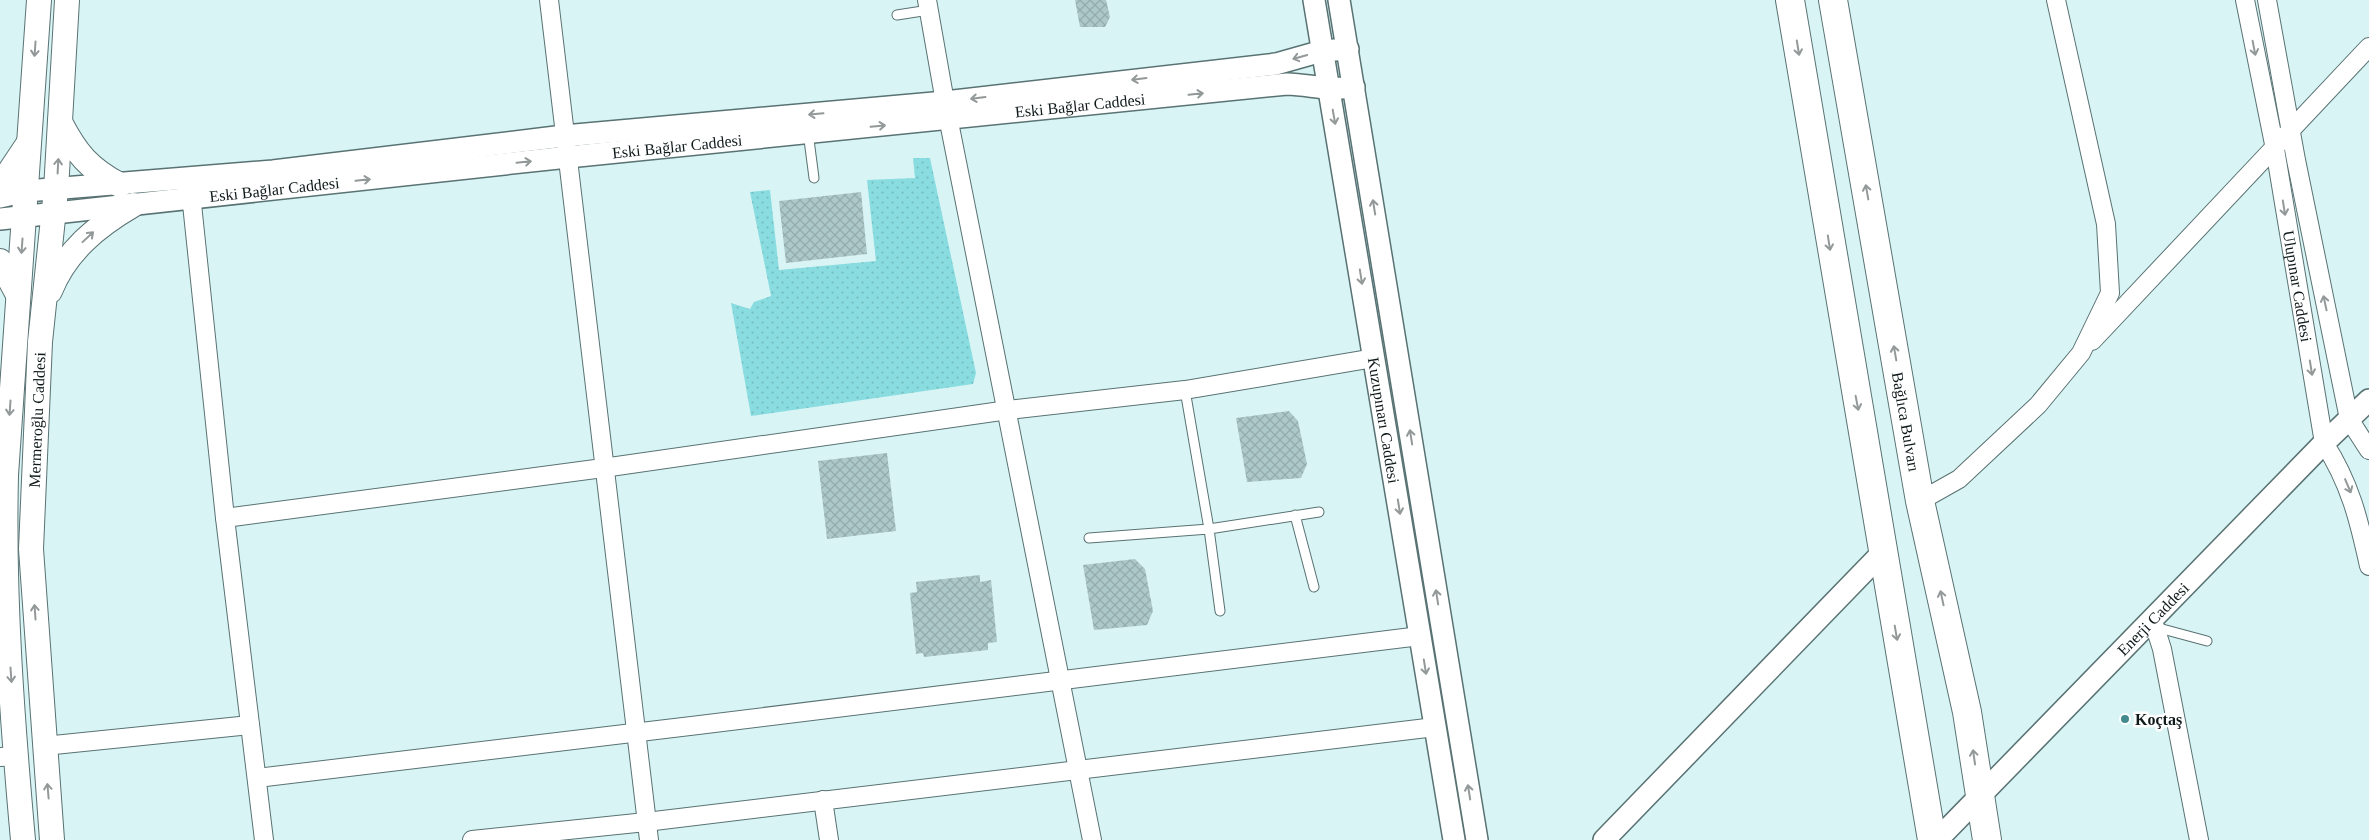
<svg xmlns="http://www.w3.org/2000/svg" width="2369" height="840" font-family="Georgia,serif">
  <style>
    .grass { fill: url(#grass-dots) }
    .building { fill: url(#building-cross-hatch) }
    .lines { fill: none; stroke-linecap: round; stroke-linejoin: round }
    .service-casing { stroke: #597273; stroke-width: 11 }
    .minor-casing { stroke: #597273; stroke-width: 20 }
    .tertiary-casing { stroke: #597273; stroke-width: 24 }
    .secondary-casing { stroke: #597273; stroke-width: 26 }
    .primary-casing { stroke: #597273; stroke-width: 30 }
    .service { stroke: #fff; stroke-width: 9 }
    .minor { stroke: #fff; stroke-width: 18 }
    .tertiary { stroke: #fff; stroke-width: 21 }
    .secondary { stroke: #fff; stroke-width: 24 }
    .primary { stroke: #fff; stroke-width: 28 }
    .oneway { stroke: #939898 }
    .poi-dot { fill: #428a8d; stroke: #fff; stroke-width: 2 }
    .labels { text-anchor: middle; stroke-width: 5; stroke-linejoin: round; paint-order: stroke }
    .street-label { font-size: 16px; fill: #0f191a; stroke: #fff }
    .poi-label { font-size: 16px; font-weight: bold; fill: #0f191a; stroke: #fff; text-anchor: start }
  </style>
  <defs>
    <pattern id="grass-dots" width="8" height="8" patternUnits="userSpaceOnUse" patternTransform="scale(1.25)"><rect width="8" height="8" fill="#89dde0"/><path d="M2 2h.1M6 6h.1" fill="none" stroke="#75bdc0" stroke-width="1.8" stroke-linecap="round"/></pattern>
    <pattern id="building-cross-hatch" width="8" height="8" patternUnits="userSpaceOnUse" patternTransform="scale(1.25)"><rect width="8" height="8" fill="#adc8c9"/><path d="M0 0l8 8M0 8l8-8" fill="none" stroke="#94abac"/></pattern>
  </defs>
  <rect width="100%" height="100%" fill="#d9f4f5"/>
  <!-- grass -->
  <path class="grass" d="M913,158H930L976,373L973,384L751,416L731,303L750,309L754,302L771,296L750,192L770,190L779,270L876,261L867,180L915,178Z"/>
  <!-- building -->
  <path class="building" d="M1075,0H1106L1110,17L1105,27H1080Z
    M861,192L867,254L786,263L779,201Z
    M1289,411L1298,421L1307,464L1301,478L1247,482L1236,418Z
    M887,453L896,531L827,539L818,461Z
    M1135,559L1145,569L1153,611L1147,625L1094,630L1083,565Z
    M980,575V582L991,580L997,642L988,643V650L924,657L923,653L916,654L910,593L917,592L916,582Z"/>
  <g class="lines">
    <defs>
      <path id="service" d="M897,15L929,10
        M808,132L814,178
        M1185,390L1209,529L1220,611
        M1295,515L1314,587
        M1089,538L1209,529L1319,512
        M2155,627L2207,641"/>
      <g id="minor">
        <path d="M549,0L649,840"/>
        <path d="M927,0L945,102L1092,840"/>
        <path id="s1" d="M2245,0L2275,149L2324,443C2350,483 2359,520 2369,566"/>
        <path d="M2267,0L2296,160L2349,419L2369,450"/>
        <path d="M190,185L225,518"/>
        <path d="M2092,341L2369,47"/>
        <path d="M1920,501L1959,479L2038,405L2081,353L2110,293L2106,224L2056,0"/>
        <path d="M2150,621L2155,627L2162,649L2199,840"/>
        <path d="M44,746L250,725"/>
        <path d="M0,757L16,756"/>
        <path d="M257,778C645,733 1032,683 1420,636"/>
        <path d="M823,800L829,840"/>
        <path d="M264,840L225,518L603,468L1008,410L1185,390L1374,358"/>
        <path d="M472,840L646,822L1435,727"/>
      </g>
      <g id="tertiary">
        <path id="s2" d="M1314,0L1454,840"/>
        <path d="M1339,0L1477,840"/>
        <path d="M0,197L26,191L273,171L564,136L945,102L1276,64L1322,51L1348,49"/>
        <path id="s3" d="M0,219L568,157L1287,84C1312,85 1329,91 1354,87"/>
        <path d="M1604,840L1882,553"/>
        <path id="s4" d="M1937,840L2324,443L2369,400"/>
      </g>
      <g id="secondary">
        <path d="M60,122C76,153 89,169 120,185"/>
        <path d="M0,186L28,144"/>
        <path d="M0,261L18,295"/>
        <path d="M50,291C66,251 97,226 133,205"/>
        <path d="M23,840C12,718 3,597 6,475L39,0"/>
        <path id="s5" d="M52,840L31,549L40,342L56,190L67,0"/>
      </g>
      <g id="primary">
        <path d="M1790,0C1835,280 1883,560 1932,840"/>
        <path id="s6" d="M1833,0L1920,501L1967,712L1987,840"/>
      </g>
    </defs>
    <!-- service casing -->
    <use href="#service" class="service-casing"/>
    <!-- minor casing -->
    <use href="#minor" class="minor-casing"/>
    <!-- tertiary casing -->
    <use href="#tertiary" class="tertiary-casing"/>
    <!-- secondary casing -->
    <use href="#secondary" class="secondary-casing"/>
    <!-- primary casing -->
    <use href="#primary" class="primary-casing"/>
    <!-- service -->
    <use href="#service" class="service"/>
    <!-- minor -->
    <use href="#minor" class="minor"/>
    <!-- tertiary -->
    <use href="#tertiary" class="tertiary"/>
    <!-- secondary -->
    <use href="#secondary" class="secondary"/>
    <!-- primary -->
    <use href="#primary" class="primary"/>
  </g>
  <!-- one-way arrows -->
  <defs><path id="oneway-shaft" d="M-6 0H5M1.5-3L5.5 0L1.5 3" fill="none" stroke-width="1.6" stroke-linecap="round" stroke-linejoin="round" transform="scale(1.25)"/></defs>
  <g class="oneway">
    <use href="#oneway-shaft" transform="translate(1798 48) rotate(81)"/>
    <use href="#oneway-shaft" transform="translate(2254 48) rotate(79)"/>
    <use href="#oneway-shaft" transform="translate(35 49) rotate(94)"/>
    <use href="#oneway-shaft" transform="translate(1300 57) rotate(164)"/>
    <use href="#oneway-shaft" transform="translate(1139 79) rotate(173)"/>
    <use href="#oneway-shaft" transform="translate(1196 94) rotate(-6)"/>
    <use href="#oneway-shaft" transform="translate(978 98) rotate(173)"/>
    <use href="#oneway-shaft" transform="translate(816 114) rotate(175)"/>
    <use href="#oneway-shaft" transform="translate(1334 117) rotate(80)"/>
    <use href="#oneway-shaft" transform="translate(878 126) rotate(-5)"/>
    <use href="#oneway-shaft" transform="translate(524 162) rotate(-6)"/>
    <use href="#oneway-shaft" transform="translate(58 166) rotate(-87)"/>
    <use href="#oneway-shaft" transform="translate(363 180) rotate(-6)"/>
    <use href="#oneway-shaft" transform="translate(1867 192) rotate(-100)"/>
    <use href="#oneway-shaft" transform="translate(1374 207) rotate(-99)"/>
    <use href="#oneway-shaft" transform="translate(2284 208) rotate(81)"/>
    <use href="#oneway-shaft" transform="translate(88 237) rotate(-43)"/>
    <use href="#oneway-shaft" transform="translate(1829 243) rotate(81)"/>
    <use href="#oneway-shaft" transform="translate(22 246) rotate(94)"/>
    <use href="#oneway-shaft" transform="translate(1361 277) rotate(81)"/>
    <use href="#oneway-shaft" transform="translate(2325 303) rotate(-102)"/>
    <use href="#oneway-shaft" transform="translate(1895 353) rotate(-100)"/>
    <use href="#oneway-shaft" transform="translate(2311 368) rotate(81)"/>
    <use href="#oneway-shaft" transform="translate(1857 403) rotate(79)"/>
    <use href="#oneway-shaft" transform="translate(10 408) rotate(94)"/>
    <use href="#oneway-shaft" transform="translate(1411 437) rotate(-99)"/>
    <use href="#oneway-shaft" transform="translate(2348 486) rotate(67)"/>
    <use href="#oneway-shaft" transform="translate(1399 507) rotate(81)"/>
    <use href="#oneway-shaft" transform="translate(1437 597) rotate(-99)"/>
    <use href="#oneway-shaft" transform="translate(1942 598) rotate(-102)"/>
    <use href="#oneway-shaft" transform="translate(35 612) rotate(-94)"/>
    <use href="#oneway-shaft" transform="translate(1896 633) rotate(80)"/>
    <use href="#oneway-shaft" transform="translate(1425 667) rotate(81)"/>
    <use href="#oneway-shaft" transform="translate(11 675) rotate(86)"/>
    <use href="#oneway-shaft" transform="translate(1974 757) rotate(-98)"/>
    <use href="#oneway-shaft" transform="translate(48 791) rotate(-95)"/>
    <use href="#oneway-shaft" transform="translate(1469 792) rotate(-99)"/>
  </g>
  <!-- markers -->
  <circle class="poi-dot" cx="2125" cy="719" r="5"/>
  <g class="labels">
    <!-- street labels -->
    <g class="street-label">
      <text dy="6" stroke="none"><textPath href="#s3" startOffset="1086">Eski Bağlar Caddesi</textPath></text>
      <text dy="6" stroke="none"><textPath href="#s3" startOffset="681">Eski Bağlar Caddesi</textPath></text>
      <text dy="6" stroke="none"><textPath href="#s3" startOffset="276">Eski Bağlar Caddesi</textPath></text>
      <text dy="6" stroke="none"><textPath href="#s1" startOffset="291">Ulupınar Caddesi</textPath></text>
      <text dy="6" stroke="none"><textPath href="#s5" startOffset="421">Mermeroğlu Caddesi</textPath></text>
      <text dy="6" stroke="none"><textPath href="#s2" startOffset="426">Kuzupınarı Caddesi</textPath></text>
      <text dy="6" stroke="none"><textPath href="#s6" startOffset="428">Bağlıca Bulvarı</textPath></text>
      <text dy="6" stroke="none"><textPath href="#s4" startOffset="309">Enerji Caddesi</textPath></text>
    </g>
    <!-- poi labels -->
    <g class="poi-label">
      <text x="2135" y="725">Koçtaş</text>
    </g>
  </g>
</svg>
